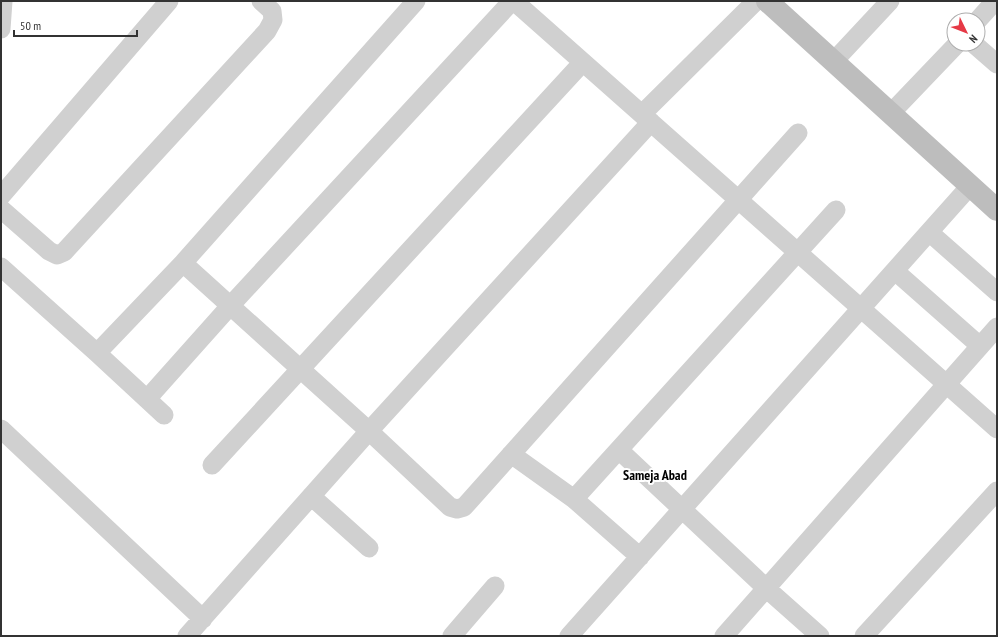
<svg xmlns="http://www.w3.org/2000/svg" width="998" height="637" font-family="'PT Sans Narrow',sans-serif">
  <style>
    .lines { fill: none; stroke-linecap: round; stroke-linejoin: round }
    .street { stroke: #d0d0d0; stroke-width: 19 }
    .secondary { stroke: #bdbdbd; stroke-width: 22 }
    .labels { text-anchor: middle; stroke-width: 4; stroke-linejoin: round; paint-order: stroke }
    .quarter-label { font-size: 14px; font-weight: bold; fill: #000; stroke: #fff }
  </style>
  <rect width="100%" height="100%" fill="#fff"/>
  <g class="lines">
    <!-- street -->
    <path class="street" d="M514,1L997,429
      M978,20L995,1
      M1,29L3,1
      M974,44L997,64
      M834,61L890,1
      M891,113L957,44
      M642,114L756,1
      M1,196L169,1
      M1,209L49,251L57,255L64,252L267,31L273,20L272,11L261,1
      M929,232L997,292
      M183,263L369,431L450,507L457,509L464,507L798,133
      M1,267L97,353L164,415
      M895,271L980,346
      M97,353L183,263L416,1
      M147,399L230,306L512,1
      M1,429L203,619
      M619,450L766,588L820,636
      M511,454L574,499L640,557
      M212,465L583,62
      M311,496L369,548
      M574,499L836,210
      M187,636L369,431L651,122
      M452,636L495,586
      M569,636L970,186
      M724,636L997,327
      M864,636L997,491"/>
    <!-- secondary -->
    <path class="secondary" d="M767,1L997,210"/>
  </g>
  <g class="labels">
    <!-- quarter labels -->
    <g class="quarter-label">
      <text x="655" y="480">Sameja Abad</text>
    </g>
  </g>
  <!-- border -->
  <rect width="998" height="637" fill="none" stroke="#333333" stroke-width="4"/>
  <!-- north arrow -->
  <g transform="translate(966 32) rotate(133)"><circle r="19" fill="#ffffff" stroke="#adadad"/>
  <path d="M0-3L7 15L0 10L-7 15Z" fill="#e63946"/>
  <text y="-6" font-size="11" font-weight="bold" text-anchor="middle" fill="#333333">N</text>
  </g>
  <!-- scale -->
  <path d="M14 30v6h123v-6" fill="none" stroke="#333333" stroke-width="2"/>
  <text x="20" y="30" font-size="12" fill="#333333" stroke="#ffffff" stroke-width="3" paint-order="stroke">50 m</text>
</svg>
